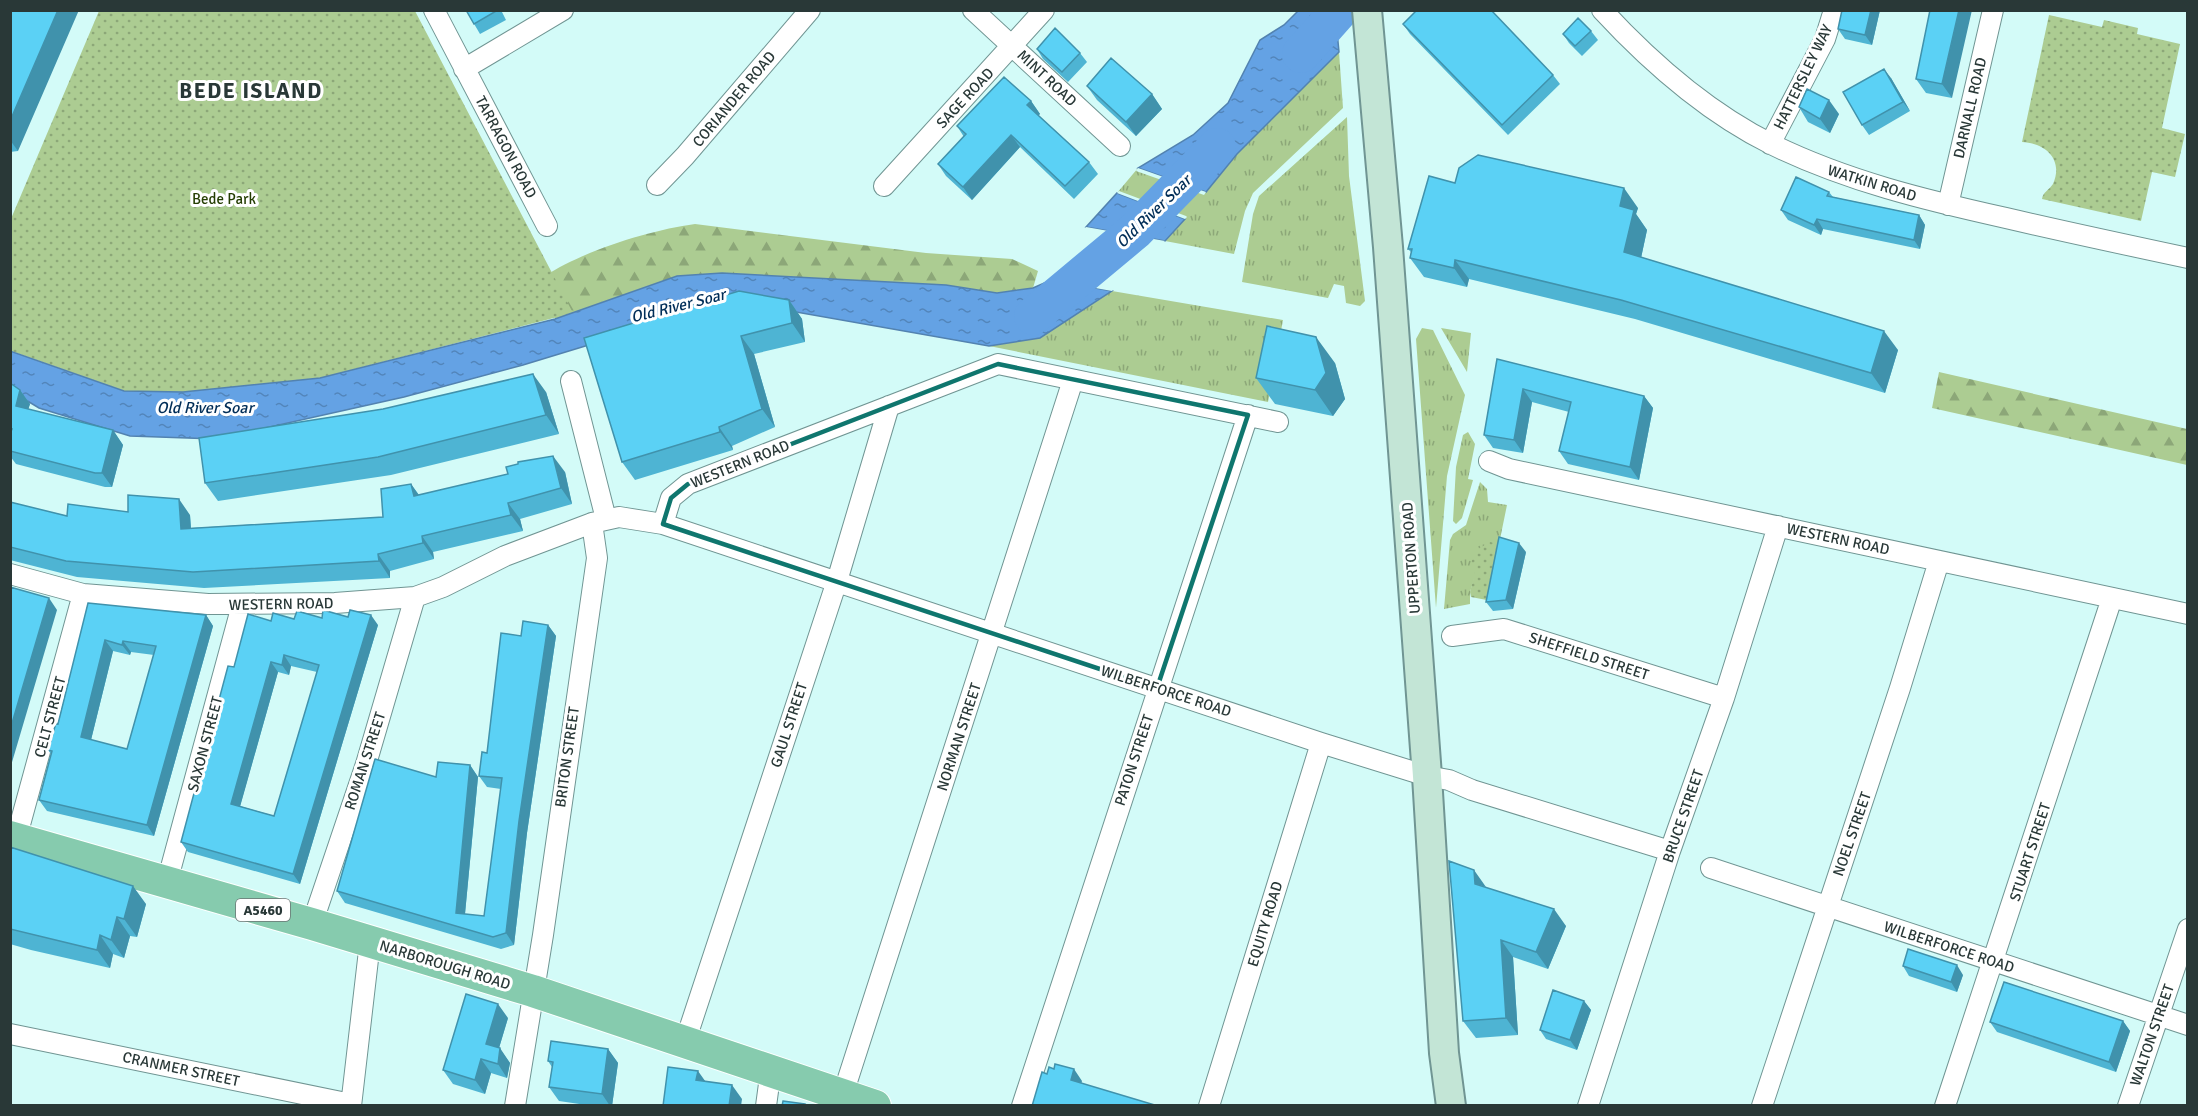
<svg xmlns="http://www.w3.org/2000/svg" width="2198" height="1116" font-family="Signika,sans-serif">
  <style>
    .grass { fill: url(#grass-tufts) }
    .forest { fill: url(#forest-firs) }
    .park { fill: url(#park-dots) }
    .water { fill: url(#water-ripples); stroke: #5282b0; stroke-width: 1.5 }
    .pier { fill: #d3fbf8 }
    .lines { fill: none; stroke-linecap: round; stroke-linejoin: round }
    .river { stroke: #64a2e4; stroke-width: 38 }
    .street-casing { stroke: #709593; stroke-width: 22 }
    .secondary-casing { stroke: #709593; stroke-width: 32 }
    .primary-casing { stroke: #fff; stroke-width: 34 }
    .street { stroke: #fff; stroke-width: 20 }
    .secondary { stroke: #c3e5d6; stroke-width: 28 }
    .primary { stroke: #86cbae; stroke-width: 32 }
    .wall { fill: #4eb4d3; fill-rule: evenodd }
    .shaded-wall { fill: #4092ac }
    .building { fill: #5bd1f5; stroke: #4092ac; stroke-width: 1.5; fill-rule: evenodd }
    .marked { fill: none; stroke: #0f766e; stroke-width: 4.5; stroke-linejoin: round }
    .labels { text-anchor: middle; stroke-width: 6; stroke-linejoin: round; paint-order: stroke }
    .shield { fill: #fff; stroke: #697473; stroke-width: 1.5 }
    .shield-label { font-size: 14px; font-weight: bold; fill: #293837 }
    .street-label { font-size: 15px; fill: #293837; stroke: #fff }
    .park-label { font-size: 15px; fill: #253e03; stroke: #fff }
    .water-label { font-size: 16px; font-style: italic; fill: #002d57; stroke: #fff }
    .district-label { font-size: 21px; font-weight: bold; letter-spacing: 1.5px; fill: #293837; stroke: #fff }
  </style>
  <defs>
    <pattern id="grass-tufts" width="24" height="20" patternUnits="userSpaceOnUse" patternTransform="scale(1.5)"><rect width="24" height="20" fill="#accc92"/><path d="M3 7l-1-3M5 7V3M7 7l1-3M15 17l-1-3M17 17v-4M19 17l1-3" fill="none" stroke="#8ca778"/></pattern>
    <pattern id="forest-firs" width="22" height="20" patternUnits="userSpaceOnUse" patternTransform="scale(1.5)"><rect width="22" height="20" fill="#accc92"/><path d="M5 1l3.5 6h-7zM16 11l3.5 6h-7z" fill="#8ca778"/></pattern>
    <pattern id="park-dots" width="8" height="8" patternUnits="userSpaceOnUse" patternTransform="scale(1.5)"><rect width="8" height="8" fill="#accc92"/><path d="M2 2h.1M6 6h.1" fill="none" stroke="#8ca778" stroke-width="1.8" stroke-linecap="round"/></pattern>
    <pattern id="water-ripples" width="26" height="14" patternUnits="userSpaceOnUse" patternTransform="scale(1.5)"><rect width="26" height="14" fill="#64a2e4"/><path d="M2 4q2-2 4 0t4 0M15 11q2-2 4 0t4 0" fill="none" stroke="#5285ba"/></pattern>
  </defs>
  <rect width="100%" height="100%" fill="#d3fbf8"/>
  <!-- grass -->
  <path class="grass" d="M1339,52L1343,108L1253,193L1245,211L1234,254L1165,241L1185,219L1117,193L1138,168L1206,192L1237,154Z
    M1347,117L1349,176L1365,301L1360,306L1346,303L1344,286L1334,284L1328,298L1242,282L1253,214L1259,196Z
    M1112,291L1283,320L1268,402L989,346L1040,338Z
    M1422,328L1433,330L1465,395L1447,476L1436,608L1416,339Z
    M1441,328L1471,333L1467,372Z
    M1468,432L1475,444L1468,479L1473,480L1462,518L1456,524L1453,521L1456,467L1463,435Z
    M1480,482L1487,489L1488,502L1507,505L1499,544L1476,573L1470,592V604L1444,609L1450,540L1453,534L1466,525Z"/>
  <!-- forest -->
  <path class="forest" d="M695,224L926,253L1012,259L1038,271L1033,288L997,293L946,285L722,273L677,276L555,319L545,276C583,251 650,230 695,224Z
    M1939,372L2187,429V465L1932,408Z"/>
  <!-- park -->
  <path class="park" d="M99,11H415L573,313L320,378L183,392L124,391L11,351L10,221Z
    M2049,15L2102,27L2104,20L2138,28L2137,34L2180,44L2162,128L2185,134L2175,177L2152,172L2141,221L2042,199C2043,192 2049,190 2053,184C2064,159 2045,143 2022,142Z
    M1490,542L1503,545L1492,601L1471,597L1470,592L1475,573L1471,562L1478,549Z"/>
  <!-- water -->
  <path class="water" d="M1298,11H1335L1339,52L1237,154L1206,192L1138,168L1193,135L1228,103L1260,40L1284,25Z
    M1117,193L1185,219L1165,241L1086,227Z
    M722,273L946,285L997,293L1033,288L1051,280L1112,291L1040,338L989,346L733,301L523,365L404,397L216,439L130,436L39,408L11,391L10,351L124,391L183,392L320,378L555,319L677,276Z"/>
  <!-- pier -->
  <path class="pier" d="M1138,168L1206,192L1204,195L1136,171Z
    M1119,191L1186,216L1187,217L1185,219L1117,193Z
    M1086,227L1165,241L1162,243L1084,230Z
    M1053,277L1113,288H1114L1112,291L1051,280Z"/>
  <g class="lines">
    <!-- river -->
    <path class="river" d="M1301,54L1340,10
      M1033,316L1135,231L1217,147"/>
    <defs>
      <path id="street" d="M434,10L547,226
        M973,10L1120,146
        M1602,10C1651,63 1708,113 1773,145C1847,181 1925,200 2006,218C2066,232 2127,245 2188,258
        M464,69L563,10
        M1770,144L1825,39L1834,10
        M657,185L685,156L810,10
        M884,186L1044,10
        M1948,205L1993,10
        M571,381L606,519
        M1489,461L1509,469L2188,614
        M663,524L671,498L688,484L998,364L1278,422
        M10,574L83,594L208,604L335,603L415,597L443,587L505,556L592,523L619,517L663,524L1321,743L1427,776L1449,780L1472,790L1670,851
        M1452,636L1504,629L1724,698
        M16,839L83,594
        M1711,868L2188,1025
        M167,882L242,605
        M312,924L366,764L415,597
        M10,1034L351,1104
        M685,1042L837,581L889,406
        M843,1094L1073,380
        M351,1106L370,942
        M515,1106L543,935L597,558L592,523
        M766,1106L771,1069
        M1022,1106L1248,415
        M1209,1106L1321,743
        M1588,1106L1670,851L1724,698L1778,526
        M1762,1106L1900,688L1939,561
        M1945,1106L2112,598
        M2128,1106L2188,929"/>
      <path id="secondary" d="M1367,10L1388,247L1427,776L1444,1053L1451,1106"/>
      <path id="primary" d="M10,837L312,924L533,991L875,1106"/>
    </defs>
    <!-- street casing -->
    <use href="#street" class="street-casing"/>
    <!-- secondary casing -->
    <use href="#secondary" class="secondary-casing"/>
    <!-- primary casing -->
    <use href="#primary" class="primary-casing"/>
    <!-- street -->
    <use href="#street" class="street"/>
    <!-- secondary -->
    <use href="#secondary" class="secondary"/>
    <!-- primary -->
    <use href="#primary" class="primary"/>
  </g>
  <!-- wall -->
  <path class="wall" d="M10,10L18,151L10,152Z
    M466,10H501L506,20L480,34Z
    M1880,10L1872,45L1845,39L1838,29Z
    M1930,10L1952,98L1926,93L1916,79Z
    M1403,24L1553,75L1560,84L1508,135L1410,34Z
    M1591,31L1598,40L1582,56L1569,43L1563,34Z
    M1037,49L1080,53L1087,62L1068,82L1043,59Z
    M1891,78L1910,111L1869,135L1862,125Z
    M1087,86L1152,94L1162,109L1136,136L1097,100Z
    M1031,101L1040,114L1038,115L1089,162L1098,174L1074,199L1020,147L972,200L946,176L938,164L964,137L957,126Z
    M1799,107L1839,114L1830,133L1808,122Z
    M1455,183L1638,208L1636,214L1647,230L1641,258L1898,350L1885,393L1635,319L1469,279L1467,287L1424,277L1410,258L1411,252L1408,249Z
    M1829,192L1833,197L1919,215L1925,225L1920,249L1823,229L1821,235L1788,220L1781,210Z
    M789,300L802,319L805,342L754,354L775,427L732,446L733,450L635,480L622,462L584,338Z
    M1497,359L1644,396L1653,408L1639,480L1568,464L1559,451L1569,412L1532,402L1523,453L1493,448L1484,435Z
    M1335,363L1345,399L1333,416L1275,404L1256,378Z
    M10,383L20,390L30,404L28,409L113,430L123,445L112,487H105L16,464L10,456Z
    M546,392L559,434L391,475L218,501L205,483Z
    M565,472L572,504L520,519L523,531L433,552L434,559L390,571V578L204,588L77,577L10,560V502L67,516L128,512L190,515L191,528L383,517L411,484L419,495Z
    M1526,552L1513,609L1493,611L1486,602Z
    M88,603L206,615L213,626L154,836L47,811L39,800L51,754L48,750L58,724ZM113,651L130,655L131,652L154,655L127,749L91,740Z
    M322,618L378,625L300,884L188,852L181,842L234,667L294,619ZM291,666L317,672L274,816L240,806L278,672L289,675Z
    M548,625L556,636L527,833L514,945L501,949L345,903L337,891L436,777L470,765L478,777L465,914L484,916L501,789L487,787L479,776L487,753L521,636Z
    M10,847L146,904L137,937L130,936L124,958L113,954L110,968L31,950L10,944Z
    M1486,888L1566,926L1548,969L1513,957L1518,1035L1476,1038L1463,1021Z
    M1903,966L1963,975L1957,992L1909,976Z
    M1584,1001L1591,1010L1577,1050L1546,1039L1540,1030Z
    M508,1018L499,1048L510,1063L507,1078L491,1073L485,1094L453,1084L443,1070Z
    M2123,1021L2130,1031L2116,1072L1997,1032L1990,1022Z
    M608,1049L618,1063L612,1106H593L559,1101L549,1087L552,1067L548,1061Z"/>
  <!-- shaded-wall -->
  <path class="shaded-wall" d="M58,10H79L18,151L10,140V121Z
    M1871,10H1880L1872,45L1865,35Z
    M1959,10H1972L1952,98L1942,84Z
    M1884,69L1891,78L1910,111L1903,102Z
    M1152,94L1162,109L1136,136L1126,122Z
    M1829,100L1839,114L1830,133L1820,119Z
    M1031,101L1040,114L1036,118L1027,105Z
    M1011,135L1020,147L972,200L963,187Z
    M1624,188L1638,208L1636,214L1647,230L1638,272L1624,252L1620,206Z
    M1919,215L1925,225L1920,249L1914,240Z
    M1817,219L1823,229L1821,235L1814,225Z
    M1455,260L1469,279L1467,287L1454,268Z
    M789,300L802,319L805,342L792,323Z
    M1884,331L1898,350L1885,393L1871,373Z
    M741,336L754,354L775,427L762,409Z
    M1316,337L1335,363L1345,399L1333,416L1315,390Z
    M533,374L546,392L559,434L546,415Z
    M1523,389L1532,402L1523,453L1514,440Z
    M20,390L30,404L25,420L16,406Z
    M1644,396L1653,408L1639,480L1630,467Z
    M719,427L732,446L733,450L720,432Z
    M113,430L123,445L112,487L102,473Z
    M553,456L565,472L572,504L561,488Z
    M411,484L423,501L414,496Z
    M179,499L190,515L192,545L181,529Z
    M508,503L520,519L523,531L511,515Z
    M422,536L433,552L434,559L423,543Z
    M1519,543L1526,552L1513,609L1506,600Z
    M378,554L390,571V578L379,561Z
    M49,598L57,610L10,769V730Z
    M206,615L213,626L154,836L147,825Z
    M371,615L378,625L300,884L293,874Z
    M548,625L556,636L527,833L514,945L506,933L519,821Z
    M105,640L113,651L89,748L81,737Z
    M123,641L131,652L130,655L122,645Z
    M284,655L291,666L289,675L282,665Z
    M271,662L278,672L238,814L231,804Z
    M470,765L478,777L464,924L456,913Z
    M1474,870L1486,887L1475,884Z
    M133,886L146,904L137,937L124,919Z
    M1554,909L1566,926L1548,969L1536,952Z
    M117,917L130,936L124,958L111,940Z
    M100,935L113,954L110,968L97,950Z
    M1501,940L1513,957L1518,1035L1506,1018Z
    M1957,965L1963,975L1957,992L1951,982Z
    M1584,1001L1591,1010L1577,1050L1570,1040Z
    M498,1004L508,1018L496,1058L486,1044Z
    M2123,1021L2130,1031L2116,1072L2109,1062Z
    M500,1048L510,1063L507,1078L498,1064Z
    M608,1049L618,1063L612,1106H610L602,1094Z
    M481,1059L491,1073L485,1094L475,1080Z
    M1074,1069L1082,1081L1079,1092L1071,1080Z
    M698,1071L708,1085L696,1080Z
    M732,1085L742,1099L741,1106H729Z"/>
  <!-- building -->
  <path class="building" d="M10,10H58L10,121Z
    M466,10H498L474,24Z
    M1417,10H1491L1553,75L1502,125L1403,24Z
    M1842,10H1871L1865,35L1838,29Z
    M1930,10H1959L1942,84L1916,79Z
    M1578,18L1591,31L1575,46L1563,34Z
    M1055,28L1080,53L1062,72L1037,49Z
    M1111,58L1152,94L1126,122L1087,86Z
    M1884,69L1903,102L1862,125L1843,92Z
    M1004,77L1031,101L1027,105L1089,162L1065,186L1011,135L963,187L938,164L966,134L957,126Z
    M1807,89L1829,100L1820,119L1799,107Z
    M1478,155L1624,188L1620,206L1634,210L1624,252L1884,331L1871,373L1621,300L1455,260L1454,268L1410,258L1412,249H1408L1429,176L1455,183L1459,168Z
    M1796,177L1829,192L1827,196L1919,215L1914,240L1817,219L1814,225L1781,210Z
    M739,291L789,300L792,323L741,336L762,409L719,427L720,432L622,462L584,338Z
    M1267,326L1316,337L1326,373L1315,390L1256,378Z
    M1497,359L1644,396L1630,467L1559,451L1571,402L1523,389L1514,440L1484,435Z
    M533,374L546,415L378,457L205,483L199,438L383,409Z
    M10,383L20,390L16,406L113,430L102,473H95L10,451V434L12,429H10Z
    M553,456L561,488L508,503L511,515L422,536L423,543L378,554L379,561L193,572L66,561L10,547V502L67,516L68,504L128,512V495L179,499L181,529L383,517L381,489L411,484L414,496L508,474L506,467L518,464V462Z
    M1499,537L1519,543L1506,600L1486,602Z
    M10,587L49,598L10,730Z
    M88,603L206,615L147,825L39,800L52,751L48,750L56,723L58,724ZM105,640L122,645L123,641L156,646L127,749L81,737Z
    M323,610L348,617L350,610L371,615L293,874L181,842L228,666L234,667L248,614L271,621L273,613L294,619L297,611L322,618ZM284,655L319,665L274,816L231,804L271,662L282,665Z
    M523,621L548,625L519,821L506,933L493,937L337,891L375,759L436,777L438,762L470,765L456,913L484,916L502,778L479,776L482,752L487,753L501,633L521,636Z
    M10,847L133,886L124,919L117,917L111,940L100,935L97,950L10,929Z
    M1449,861L1474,870L1475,884L1554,909L1536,952L1501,940L1506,1018L1463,1021Z
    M1908,949L1957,965L1951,982L1903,966Z
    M2004,982L2123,1021L2109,1062L1990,1022Z
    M1553,990L1584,1001L1570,1040L1540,1030Z
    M466,994L498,1004L486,1044L500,1048L498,1064L481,1059L475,1080L443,1070Z
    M551,1041L608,1049L602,1094L549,1087L553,1062L548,1061Z
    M1055,1064L1074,1069L1071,1080L1158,1106H1032L1042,1072L1047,1074L1049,1067L1054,1069Z
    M668,1067L698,1071L696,1080L732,1085L729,1106H663Z
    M783,1101L805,1104L808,1106H782Z"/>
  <!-- marked area -->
  <path class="marked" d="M998,364L1248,415L1157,688L663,524L671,498L688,484Z"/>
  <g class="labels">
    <!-- shield labels -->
    <rect class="shield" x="236" y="899" width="54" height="22" rx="4.5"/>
    <g class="shield-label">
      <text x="263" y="915">A5460</text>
    </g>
    <!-- street labels -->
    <g class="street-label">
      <text transform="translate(1803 77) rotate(-64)" y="5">HATTERSLEY WAY</text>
      <text transform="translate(1047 78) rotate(43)" y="5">MINT ROAD</text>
      <text transform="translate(965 98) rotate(-47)" y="5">SAGE ROAD</text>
      <text transform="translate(734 99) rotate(-50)" y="5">CORIANDER ROAD</text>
      <text transform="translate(1970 108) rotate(-77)" y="5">DARNALL ROAD</text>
      <text transform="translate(506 147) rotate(62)" y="5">TARRAGON ROAD</text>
      <text transform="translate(1872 183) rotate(17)" y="5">WATKIN ROAD</text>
      <text transform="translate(740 464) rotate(-22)" y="5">WESTERN ROAD</text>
      <text transform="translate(1838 539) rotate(12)" y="5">WESTERN ROAD</text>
      <text transform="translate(1411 558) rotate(-94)" y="5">UPPERTON ROAD</text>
      <text transform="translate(281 604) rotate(-1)" y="5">WESTERN ROAD</text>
      <text transform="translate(1589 656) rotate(18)" y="5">SHEFFIELD STREET</text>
      <text transform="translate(1166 691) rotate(18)" y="5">WILBERFORCE ROAD</text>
      <text transform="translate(50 717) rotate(-75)" y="5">CELT STREET</text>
      <text transform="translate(789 725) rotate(-72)" y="5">GAUL STREET</text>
      <text transform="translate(959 737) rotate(-72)" y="5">NORMAN STREET</text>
      <text transform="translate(205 744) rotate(-75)" y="5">SAXON STREET</text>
      <text transform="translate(567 757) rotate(-82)" y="5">BRITON STREET</text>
      <text transform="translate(1134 760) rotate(-72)" y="5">PATON STREET</text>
      <text transform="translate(365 761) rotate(-72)" y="5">ROMAN STREET</text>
      <text transform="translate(1683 816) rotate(-71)" y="5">BRUCE STREET</text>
      <text transform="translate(1852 834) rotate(-71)" y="5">NOEL STREET</text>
      <text transform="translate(2030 852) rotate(-72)" y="5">STUART STREET</text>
      <text transform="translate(1265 924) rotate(-73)" y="5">EQUITY ROAD</text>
      <text transform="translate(1949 947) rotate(18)" y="5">WILBERFORCE ROAD</text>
      <text transform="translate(445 965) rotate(17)" y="5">NARBOROUGH ROAD</text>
      <text transform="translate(2152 1035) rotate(-71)" y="5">WALTON STREET</text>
      <text transform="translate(181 1069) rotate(12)" y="5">CRANMER STREET</text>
    </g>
    <!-- park labels -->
    <g class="park-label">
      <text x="224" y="204">Bede Park</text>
    </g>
    <!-- water labels -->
    <g class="water-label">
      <text transform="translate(1153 211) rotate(-44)" y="6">Old River Soar</text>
      <text transform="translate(678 305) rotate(-14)" y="6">Old River Soar</text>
      <text x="205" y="413">Old River Soar</text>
    </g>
    <!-- district labels -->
    <g class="district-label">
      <text x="251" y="98">BEDE ISLAND</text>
    </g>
  </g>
  <!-- border -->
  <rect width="2198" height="1116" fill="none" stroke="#293837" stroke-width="24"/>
</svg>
